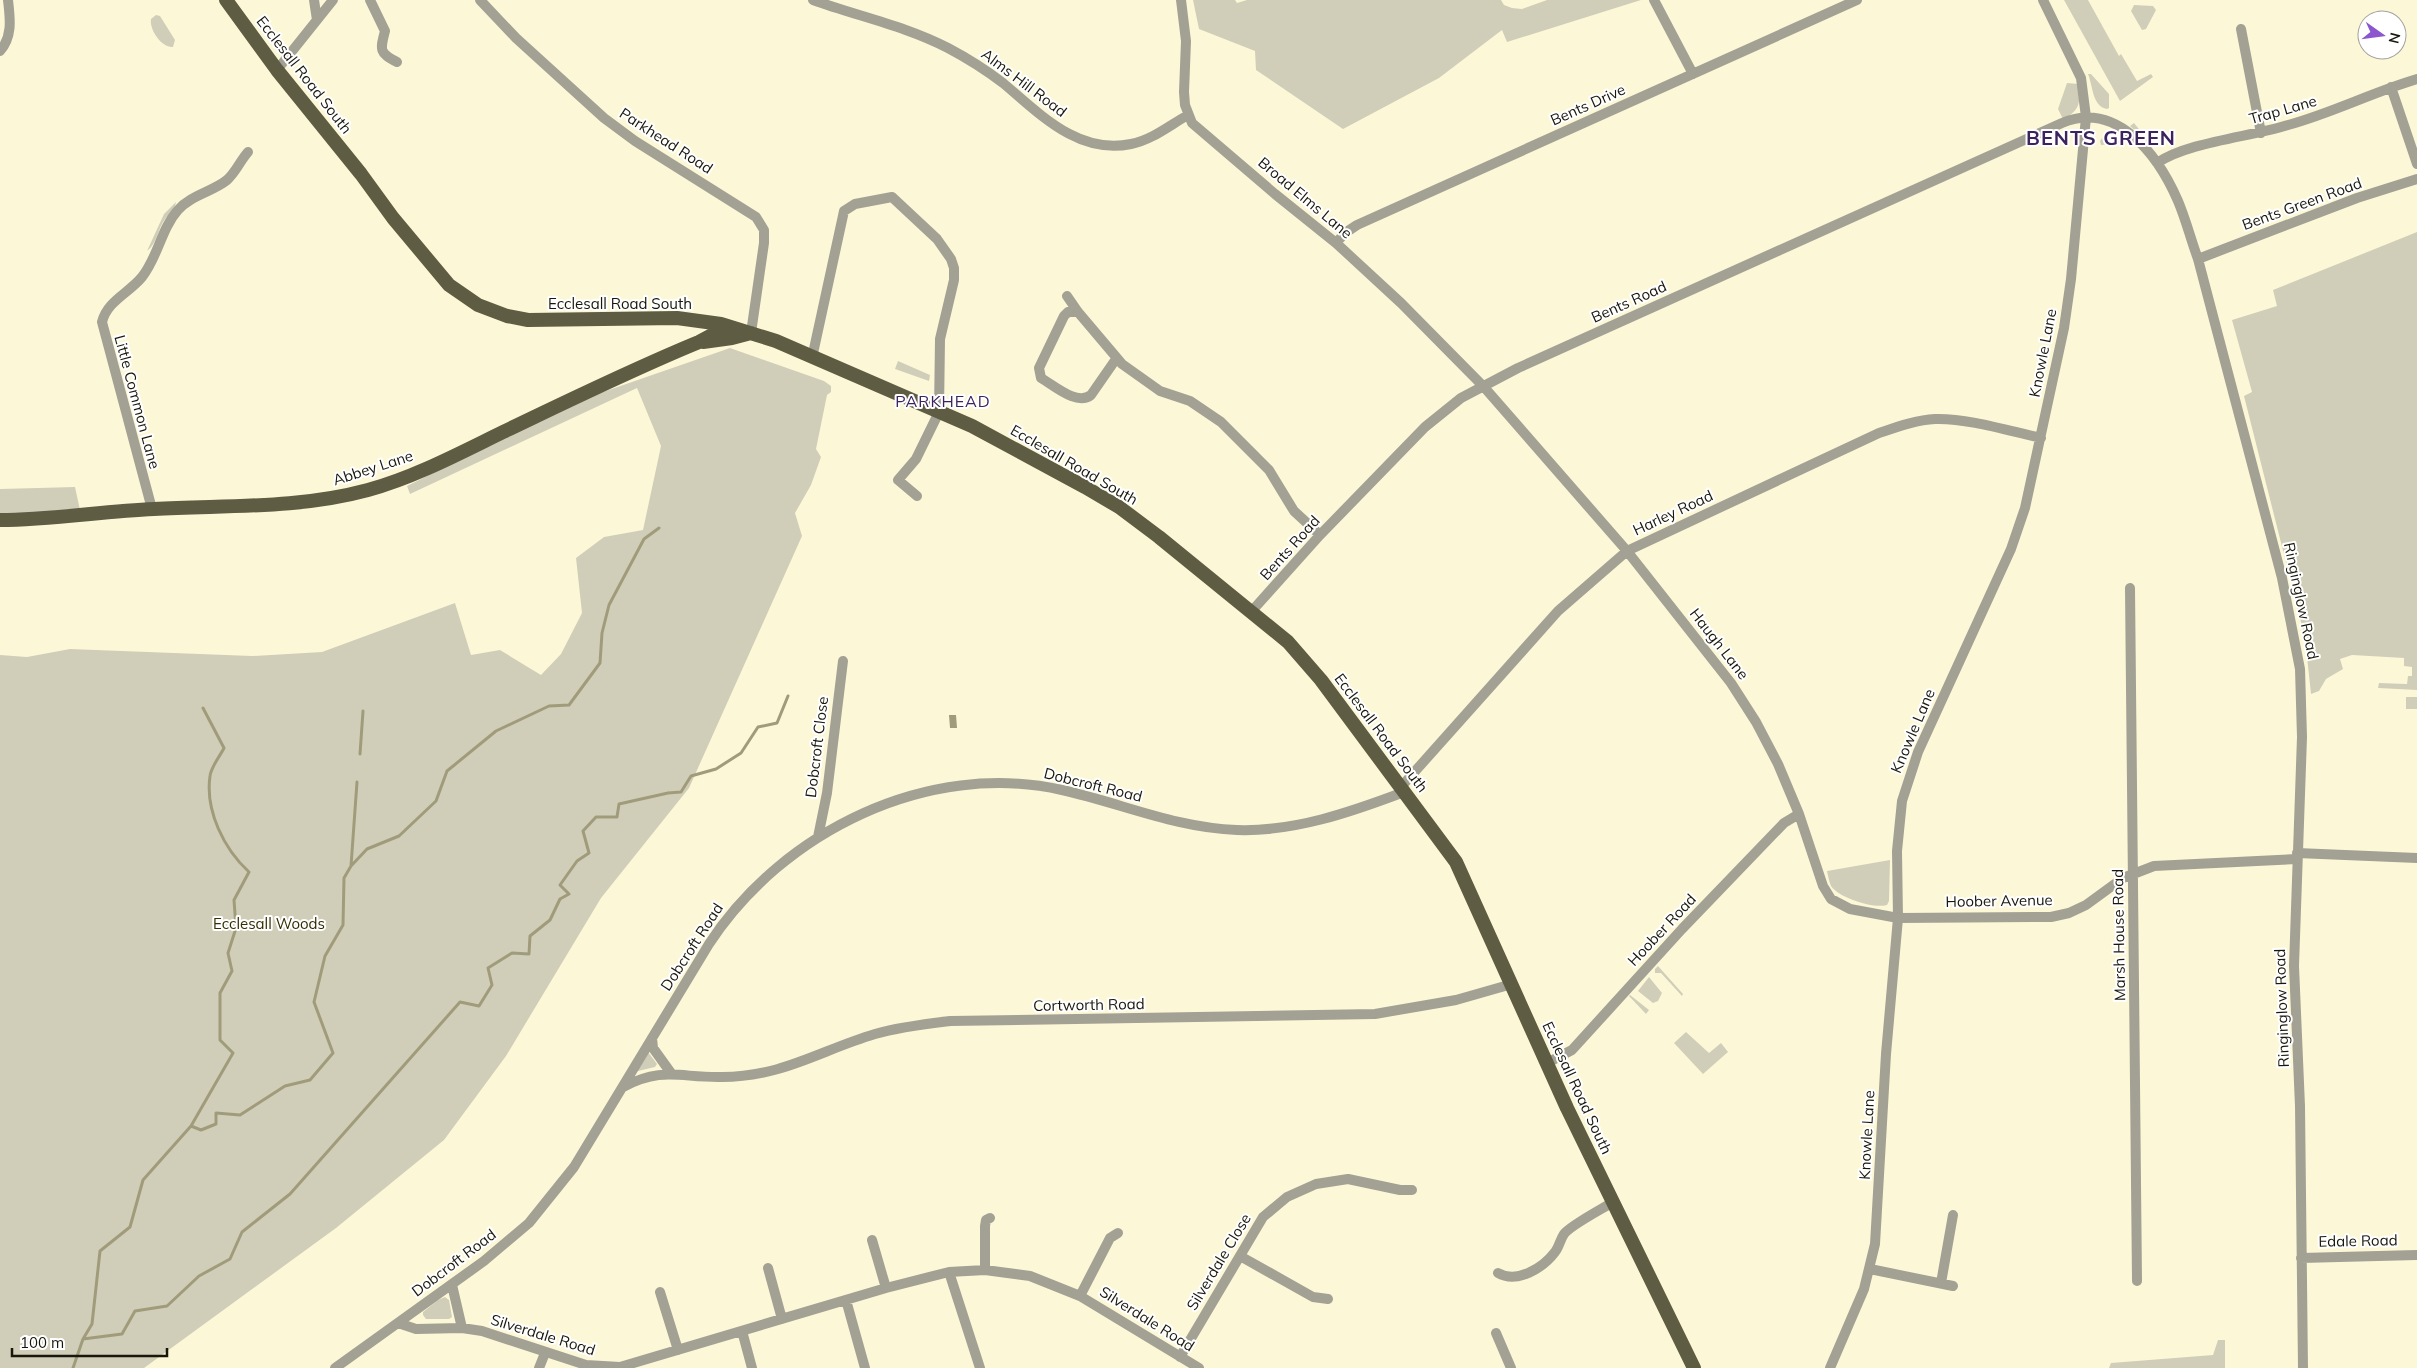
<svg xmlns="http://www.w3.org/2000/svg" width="2417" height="1368" font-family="Mulish,sans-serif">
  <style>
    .green { fill: #d0ceb9 }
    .water { fill: #a09c7b }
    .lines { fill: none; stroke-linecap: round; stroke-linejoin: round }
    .stream { stroke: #a09c7b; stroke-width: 3 }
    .minor { stroke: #a3a194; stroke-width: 10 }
    .major { stroke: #5f5c44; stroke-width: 14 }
    .labels { text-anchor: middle; stroke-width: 4; stroke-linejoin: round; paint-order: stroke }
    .street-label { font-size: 15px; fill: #19170c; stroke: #fff }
    .park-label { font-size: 15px; fill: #332d00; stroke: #fff }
    .neighbourhood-label { font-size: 16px; letter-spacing: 1px; fill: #3c235d; stroke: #fff }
    .district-label { font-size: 20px; font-weight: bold; letter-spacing: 1px; fill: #3c235d; stroke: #fff }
  </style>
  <rect width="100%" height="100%" fill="#fcf8d7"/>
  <!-- green -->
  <path class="green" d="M1193,0H1235L1237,3L1247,0H1501L1504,5L1512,8L1522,9L1547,0H1641L1507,42L1502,30L1439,78L1343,129L1256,70L1255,51L1199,29Z
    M2064,0H2088L2119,56L2121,54L2137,81L2151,74L2153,77L2120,101Z
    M2134,5L2153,6L2156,10L2146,29L2142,30L2131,11Z
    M156,15L160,16L175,40L173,47C161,48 149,29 151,19Z
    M2088,74H2091L2109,94V108L2107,109C2092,106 2093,86 2088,74Z
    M2067,83L2078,84C2081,102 2080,111 2063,119L2058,109Z
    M2134,123L2151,144V145L2130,126Z
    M2103,137L2114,138L2124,143L2101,145L2100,141Z
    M176,202C175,209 170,213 165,219C158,228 157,244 147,251L164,214Z
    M2417,232V690L2378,688L2379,683L2407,684L2408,676H2412V667L2404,666V658L2352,655L2340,659L2343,669L2326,679L2319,691L2311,694L2305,638L2244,396L2252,392L2232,320L2277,306L2273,290Z
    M730,348L824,381L831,386V392L827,395L816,449L821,457L811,485L795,513L802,536L689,788L601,898L506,1056L444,1140L336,1228L144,1368H0V655L27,657L70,649L252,656L322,652L455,603L471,655L500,650L541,675L561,654L582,613L576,558L604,537L643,530L661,446L637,388L410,494L407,486L580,400Z
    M898,361L930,375L929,381L895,369Z
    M75,487L80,510L0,514V489Z
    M2406,697H2417V709H2406Z
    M1890,860L1889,901L1887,905C1874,909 1839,898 1831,886C1829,882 1828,875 1827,871Z
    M1658,966L1683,994L1682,996L1661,973H1655V969Z
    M1649,977L1662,993L1658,1001L1653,1003L1638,991Z
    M1630,995L1649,1010L1646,1014L1629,996Z
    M1686,1032L1709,1053L1721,1043L1728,1052L1703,1074L1674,1043Z
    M648,1052L657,1064L655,1067L638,1071L635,1068Z
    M445,1297L449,1300L452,1317L449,1319H426L423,1315V1312L438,1300Z
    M2218,1340H2225V1368H2109L2111,1363L2213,1355Z"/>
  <!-- water -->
  <path class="water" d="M949,715H956L957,728H950Z"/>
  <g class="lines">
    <!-- stream -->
    <path class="stream" d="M360,754L363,711
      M351,866L357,782
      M191,1126L233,1053L220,1040V993L232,971L228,953L236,928L234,900L249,872C224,849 205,811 210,776C211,767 220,756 224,748L203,708
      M83,1339L92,1324L100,1251L130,1227L143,1180L191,1126L201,1130L216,1124V1113L240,1115L285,1086L310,1080L333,1053L314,1002L325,956L343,925L344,878L351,866L367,849L399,836L436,801L447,771L496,731L549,706L569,705L600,663L602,633L609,605L644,539L659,528
      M73,1368L83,1339L122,1334L135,1311L167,1306L199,1276L230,1259L242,1232L290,1194L460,1002L479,1006L492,985L488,968L512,953L529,954L530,936L550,920L560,899L569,894L560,885L577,861L589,853L583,831L596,817H617L619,804L668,793L681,792L691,776L716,769L741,753L758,727L777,723L788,696"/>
    <!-- minor -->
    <path class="minor" d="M314,0L317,20
      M370,0L385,31C380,50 379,53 397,62
      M480,0L516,38L604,118L635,141L756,217L764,230V243L751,333
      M813,0C857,16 906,26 948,48C967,58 986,70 1003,83C1040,114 1078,155 1131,144C1152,140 1170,125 1188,115
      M1181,0L1186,41L1184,92L1185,105L1192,123L1275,194L1336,243L1401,303L1484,387L1627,551L1731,683L1756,722L1778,764L1799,814L1823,886L1831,899L1850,909L1898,918L2051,917L2069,913L2086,905L2123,878L2154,866L2297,859
      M1654,0L1693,74
      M2241,29L2261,133
      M0,51C13,36 10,18 8,0
      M277,70L333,0
      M2391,87L2417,164
      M2157,163C2188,142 2249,137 2288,125C2332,113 2373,92 2417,79
      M1336,243L1345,233L1357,225L1857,0
      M2198,259L2357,198L2417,179
      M1067,296L1078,312L1122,364L1160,391L1190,401L1221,422L1269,470L1294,511L1320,535
      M1078,312H1068L1064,316L1039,368L1041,378C1055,386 1077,406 1091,395L1116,359
      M812,358L844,211L855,204L892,197L937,239L951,259L954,268V280L940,339L939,412L916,459L898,480L917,496
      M152,509L102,322C107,301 129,293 142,277C158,257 161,229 178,210C191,195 212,192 227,180C236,172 240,161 248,152
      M2130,588L2137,1281
      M1251,612L1320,535L1425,427L1461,398L1518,368L2062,123C2117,100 2158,155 2178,201C2186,220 2191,240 2198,259L2282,578L2300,669L2302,737L2294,966L2300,1106L2303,1368
      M1401,787L1558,611L1627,551L1879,433C1897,427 1916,420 1935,419C1968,418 2009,431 2041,438
      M818,837L827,793L843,661
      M2297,853L2417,858
      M652,1038L653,1048L671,1073
      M1547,1063L1572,1050L1682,929L1784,823L1799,814
      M623,1087C663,1066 680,1078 722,1077C782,1077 821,1050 875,1034C899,1027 925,1024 950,1021L1375,1014L1456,1000L1512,984
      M872,1240L886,1288
      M1240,1256L1313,1297L1328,1299
      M2301,1258L2417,1255
      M768,1268L782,1319
      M1870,1269L1953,1286
      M985,1270V1226L986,1220L990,1218
      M949,1272L980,1368
      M1498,1273C1517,1284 1543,1268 1555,1252C1559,1247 1560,1240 1564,1234C1571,1225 1602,1209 1613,1202
      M1941,1283L1953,1215
      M452,1285L462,1328
      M660,1292L678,1350
      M1080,1296L1110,1238L1118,1233
      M846,1300L865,1368
      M398,1323L416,1329L462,1328L482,1331L586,1365L620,1367L886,1288L949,1272L985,1270L1030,1276L1080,1296L1199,1368
      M742,1331L752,1368
      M1496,1333L1511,1368
      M1180,1357L1263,1217L1287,1197L1316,1184L1348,1179L1400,1190H1412
      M335,1368L484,1261L529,1223L574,1167L709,944C783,831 928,760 1062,790C1121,803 1176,828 1237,830C1294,832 1351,812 1404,792
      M539,1368L545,1353
      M1830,1368L1864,1289L1875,1244L1886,1054L1898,918L1897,851L1902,801L1918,752L2011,549L2025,508L2064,328L2071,279L2086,117L2081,78L2043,0"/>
    <!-- major -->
    <path class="major" d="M226,0L277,70L361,174L393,218L449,285L478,305L507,316L528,320L677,318L721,324L776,341L972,426L1085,487L1119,507L1159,537L1288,642L1321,680L1456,862L1567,1108L1694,1368
      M703,342L732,338L751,333
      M0,520C52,520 103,511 154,509C226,505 298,509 368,490C415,477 460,453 503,432C568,401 633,369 699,342L714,334L721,324"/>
  </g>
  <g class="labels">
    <!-- street labels -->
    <g class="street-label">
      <text transform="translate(304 75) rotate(52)" y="5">Ecclesall Road South</text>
      <text transform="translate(1024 83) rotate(37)" y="5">Alms Hill Road</text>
      <text transform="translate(1588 105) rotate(-24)" y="5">Bents Drive</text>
      <text transform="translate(2283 110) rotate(-16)" y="5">Trap Lane</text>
      <text transform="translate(666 141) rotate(33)" y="5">Parkhead Road</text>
      <text transform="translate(1305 198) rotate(40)" y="5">Broad Elms Lane</text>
      <text transform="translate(2302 204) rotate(-20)" y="5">Bents Green Road</text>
      <text transform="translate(1629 302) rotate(-24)" y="5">Bents Road</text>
      <text x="620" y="309">Ecclesall Road South</text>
      <text transform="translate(2043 353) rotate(-79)" y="5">Knowle Lane</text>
      <text transform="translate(137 402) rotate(75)" y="5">Little Common Lane</text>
      <text transform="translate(1074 465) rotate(30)" y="5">Ecclesall Road South</text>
      <text transform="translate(373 468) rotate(-18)" y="5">Abbey Lane</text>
      <text transform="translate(1673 513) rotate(-25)" y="5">Harley Road</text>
      <text transform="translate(1290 548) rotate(-48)" y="5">Bents Road</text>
      <text transform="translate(2301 601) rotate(78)" y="5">Ringinglow Road</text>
      <text transform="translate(1719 644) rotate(52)" y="5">Haugh Lane</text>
      <text transform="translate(1913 731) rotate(-67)" y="5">Knowle Lane</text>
      <text transform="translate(1381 733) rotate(53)" y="5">Ecclesall Road South</text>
      <text transform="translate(817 747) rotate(-83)" y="5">Dobcroft Close</text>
      <text transform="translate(1093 785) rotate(14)" y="5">Dobcroft Road</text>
      <text transform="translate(1999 901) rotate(-1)" y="5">Hoober Avenue</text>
      <text transform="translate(1662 930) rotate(-47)" y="5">Hoober Road</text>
      <text transform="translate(2119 935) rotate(-91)" y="5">Marsh House Road</text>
      <text transform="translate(692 947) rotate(-57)" y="5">Dobcroft Road</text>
      <text transform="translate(1089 1005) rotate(-1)" y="5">Cortworth Road</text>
      <text transform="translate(2282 1008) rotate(-92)" y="5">Ringinglow Road</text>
      <text transform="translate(1577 1088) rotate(65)" y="5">Ecclesall Road South</text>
      <text transform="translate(1867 1135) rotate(-87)" y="5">Knowle Lane</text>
      <text transform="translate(2358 1241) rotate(-1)" y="5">Edale Road</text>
      <text transform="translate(1219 1262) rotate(-59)" y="5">Silverdale Close</text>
      <text transform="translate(454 1263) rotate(-37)" y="5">Dobcroft Road</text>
      <text transform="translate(1147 1319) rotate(32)" y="5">Silverdale Road</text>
      <text transform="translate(543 1335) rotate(17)" y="5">Silverdale Road</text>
    </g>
    <!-- park labels -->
    <g class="park-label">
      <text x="269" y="929">Ecclesall Woods</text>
    </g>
    <!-- neighbourhood labels -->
    <g class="neighbourhood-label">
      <text x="943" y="407">PARKHEAD</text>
    </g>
    <!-- district labels -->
    <g class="district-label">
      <text x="2101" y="145">BENTS GREEN</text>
    </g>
  </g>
  <!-- north arrow -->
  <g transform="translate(2382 35) rotate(104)"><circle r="24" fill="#ffffff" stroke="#a3a29e"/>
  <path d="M0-4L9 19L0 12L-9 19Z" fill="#8b56ce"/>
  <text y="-8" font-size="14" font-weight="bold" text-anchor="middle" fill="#19170c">N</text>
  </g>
  <!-- scale -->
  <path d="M12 1348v8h155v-8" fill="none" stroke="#19170c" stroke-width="2.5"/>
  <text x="20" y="1348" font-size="15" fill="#19170c" stroke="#ffffff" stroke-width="4" paint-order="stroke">100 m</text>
</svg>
